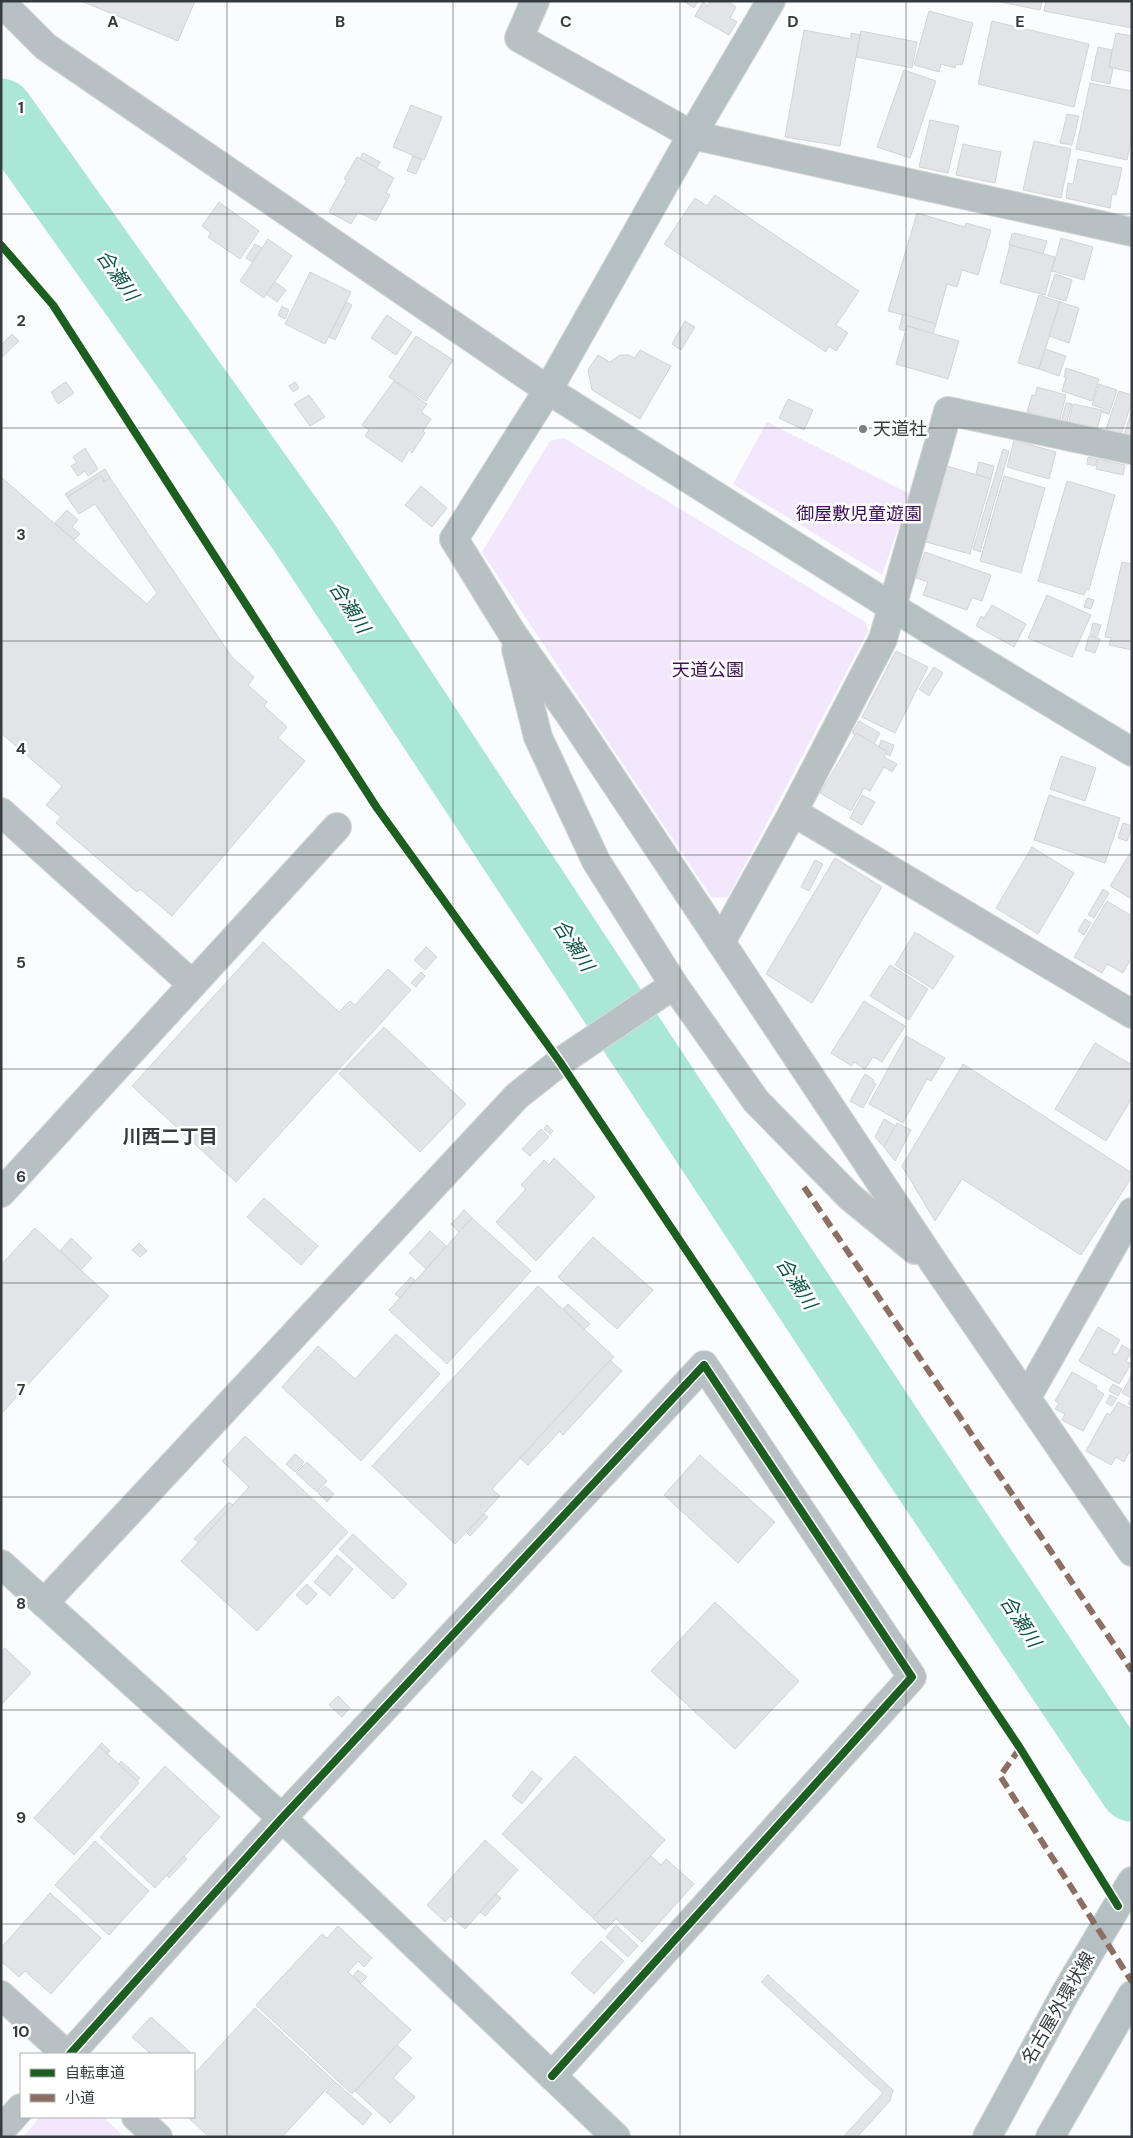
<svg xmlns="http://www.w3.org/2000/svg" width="1133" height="2138" font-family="'DM Sans','Noto Sans JP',sans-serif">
  <rect width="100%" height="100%" fill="#fafcfd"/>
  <!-- green -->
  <g fill="#f2e7fd">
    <polygon points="767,422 910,494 882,575 733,484"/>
    <polygon points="564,438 865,622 868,631 728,897 712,898 482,552 550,441"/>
    <polygon points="40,2117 103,2117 124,2137 23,2137"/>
  </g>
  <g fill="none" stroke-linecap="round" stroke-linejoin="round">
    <!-- river -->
    <polyline stroke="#aae7d4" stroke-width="65" points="1,111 302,534 904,1448 1132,1789"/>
  </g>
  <!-- building -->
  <g fill="#e2e4e7" stroke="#d3d4d8">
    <polygon points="81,1 195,1 178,41"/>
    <polygon points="683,1 698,1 694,8"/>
    <polygon points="710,1 727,1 736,7 730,18 737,22 729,35 695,16 703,2 708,6"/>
    <polygon points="995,1 1042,1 1040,10"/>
    <polygon points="1046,1 1132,1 1132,28 1044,11"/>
    <polygon points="929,11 973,23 962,65 956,64 955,68 941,64 939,72 914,65"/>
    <polygon points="992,21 1089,44 1074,107 978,84"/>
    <polygon points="804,30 851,39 851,33 860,35 840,146 785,137"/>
    <polygon points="861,31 917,42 912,68 856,57"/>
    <polygon points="1116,33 1132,36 1132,72 1109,67"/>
    <polygon points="1098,47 1112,50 1109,67 1113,68 1110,84 1091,80"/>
    <polygon points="904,70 936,81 910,158 877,147"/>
    <polygon points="1090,83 1132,91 1132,136 1127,160 1076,149"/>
    <polygon points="411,105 442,117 424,160 393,147"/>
    <polygon points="1067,114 1079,116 1072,145 1060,143"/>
    <polygon points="930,120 959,126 948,173 919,167"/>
    <polygon points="1034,141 1071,149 1061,198 1023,190"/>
    <polygon points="963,144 1001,152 995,183 956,175"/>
    <polygon points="363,153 380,162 377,168 360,159"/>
    <polygon points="413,156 422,160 416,174 407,171"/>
    <polygon points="357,157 394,178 386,193 390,195 376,221 358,212 351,224 329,212 347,180 344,179"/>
    <polygon points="1078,159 1122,168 1116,195 1112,194 1110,208 1066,198 1068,183 1073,184"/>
    <polygon points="715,195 859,291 836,325 848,333 836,351 829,346 826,352 664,244 695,198 707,206"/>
    <polygon points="219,202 259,231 240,259 208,237 211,233 202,226"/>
    <polygon points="917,213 965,227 966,223 991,230 978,275 962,270 957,287 947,284 936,324 888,311"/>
    <polygon points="1014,233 1047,241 1043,254 1009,245 1012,234"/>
    <polygon points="1061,238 1093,247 1084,280 1052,271"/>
    <polygon points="268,239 292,256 264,298 240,281"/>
    <polygon points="255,244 262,248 252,262 246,258"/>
    <polygon points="1010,245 1055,257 1045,295 1000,283"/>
    <polygon points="310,272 351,292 325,344 285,324"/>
    <polygon points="1055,274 1072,280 1066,301 1048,296"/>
    <polygon points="275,282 286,290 277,302 266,294"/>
    <polygon points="1039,295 1060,302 1039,369 1018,363"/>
    <polygon points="346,302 352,305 335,340 329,337"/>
    <polygon points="1060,302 1079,308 1069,343 1049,336"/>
    <polygon points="282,306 289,310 285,319 278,315"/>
    <polygon points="903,314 936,324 933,334 907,326 905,331 899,329"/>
    <polygon points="387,315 412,332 396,355 371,338"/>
    <polygon points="685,321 695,327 681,350 672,344"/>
    <polygon points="907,326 959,341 948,379 896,364"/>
    <polygon points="12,334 19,341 1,358 1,345"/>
    <polygon points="416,336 453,360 426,401 389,377"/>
    <polygon points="1045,349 1066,356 1059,376 1039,369"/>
    <polygon points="640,350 671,366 640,419 592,390 588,370 598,355 610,362 620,355 628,355 635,358"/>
    <polygon points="1066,368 1099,379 1092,401 1062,391 1066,378 1064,377"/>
    <polygon points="394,381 427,404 421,412 431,419 423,431 425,433 412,453 409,450 402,462 365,436 369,430 362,425"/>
    <polygon points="66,382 74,393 58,404 51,392"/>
    <polygon points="295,382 299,388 293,392 289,386"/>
    <polygon points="1099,384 1117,390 1109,414 1102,412 1104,409 1092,405"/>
    <polygon points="1037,387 1066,395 1059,423 1031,417 1032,413 1027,412 1032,395 1035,396"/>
    <polygon points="1119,391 1132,395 1132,402 1121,434 1106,429"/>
    <polygon points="309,395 325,417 310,426 294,404"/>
    <polygon points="788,399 813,410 804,430 779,418"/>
    <polygon points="1066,403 1072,404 1066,424 1061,423"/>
    <polygon points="1073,404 1102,410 1096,432 1068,425"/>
    <polygon points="1132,409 1132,438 1124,436"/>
    <polygon points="1014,440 1056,452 1049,479 1007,467"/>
    <polygon points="85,448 98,469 88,476 85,471 78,476 71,466 77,463 73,457"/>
    <polygon points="1003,449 1009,451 980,552 973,549"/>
    <polygon points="1088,457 1097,459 1095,466 1087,464"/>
    <polygon points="1098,459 1125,465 1123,475 1096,469"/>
    <polygon points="979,462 994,466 991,479 976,474"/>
    <polygon points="947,466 991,479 970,554 926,542 931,522 928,521 934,501 937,502"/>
    <polygon points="105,469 110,478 104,482 101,476 67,497 65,494"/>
    <polygon points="101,476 104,482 110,478 232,657 254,677 248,685 267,702 264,706 287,727 278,738 305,761 172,916 140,889 137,892 56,823 61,817 46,805 62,786 1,733 1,477 147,604 157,593 95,504 79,514 67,497"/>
    <polygon points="1004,476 1045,488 1021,573 980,561"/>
    <polygon points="1067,481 1115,495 1089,590 1086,589 1084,595 1038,581"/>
    <polygon points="421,486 447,508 432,527 405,505"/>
    <polygon points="67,510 78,520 72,527 80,534 74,540 55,523"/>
    <polygon points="925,552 991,575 982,601 972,598 967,610 923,595 928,582 916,578"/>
    <polygon points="1122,562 1132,564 1132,650 1109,645 1111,638 1105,637"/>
    <polygon points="1047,595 1091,615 1072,657 1028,638"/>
    <polygon points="1087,598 1094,600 1091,609 1084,607"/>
    <polygon points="992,605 1026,624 1014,647 976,626 981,616 984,618"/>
    <polygon points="1093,623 1101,625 1097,637 1090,635"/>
    <polygon points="1089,636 1100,639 1095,653 1085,650"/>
    <polygon points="896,651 928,667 895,733 862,717"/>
    <polygon points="934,667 943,673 929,696 919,689"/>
    <polygon points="859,721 880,733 874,744 856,733 855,735 852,733"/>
    <polygon points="856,733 887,751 884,757 897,764 892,772 884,767 870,791 864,788 851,811 820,793"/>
    <polygon points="881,740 894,745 890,756 886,754 887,751 879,747"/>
    <polygon points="1061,756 1096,768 1085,801 1050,789"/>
    <polygon points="862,795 875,802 862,825 850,818"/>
    <polygon points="1049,795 1120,818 1105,863 1034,840"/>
    <polygon points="1123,823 1132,826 1127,841 1118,838"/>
    <polygon points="1032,847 1074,873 1038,934 996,908"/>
    <polygon points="1132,850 1132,899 1110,886"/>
    <polygon points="835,858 882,887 812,1003 766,974"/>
    <polygon points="815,860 823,864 809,891 801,887"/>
    <polygon points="1103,889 1109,893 1094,918 1088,915"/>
    <polygon points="1107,901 1132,916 1132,957 1123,973 1107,964 1102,973 1074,957"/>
    <polygon points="1085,919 1091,923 1084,935 1078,931"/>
    <polygon points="915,932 954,956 933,989 895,965"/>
    <polygon points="263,942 339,1012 350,1001 355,1005 388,969 411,990 236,1182 132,1086"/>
    <polygon points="426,947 437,957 425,970 414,960"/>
    <polygon points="890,965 928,989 909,1020 870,996"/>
    <polygon points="421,972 425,976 416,987 411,983"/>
    <polygon points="864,1001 905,1026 882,1062 873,1057 865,1069 854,1062 852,1066 831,1053"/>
    <polygon points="384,1027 466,1104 420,1152 339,1074"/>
    <polygon points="906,1036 945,1058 931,1081 927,1079 903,1123 869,1104"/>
    <polygon points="1095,1043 1132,1065 1132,1098 1106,1141 1055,1109"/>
    <polygon points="963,1064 1132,1173 1132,1177 1081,1255 962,1179 935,1221 902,1166"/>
    <polygon points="865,1074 874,1080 873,1083 876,1084 863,1108 850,1101"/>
    <polygon points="884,1119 896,1126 884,1147 875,1137"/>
    <polygon points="897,1123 911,1130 895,1161 884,1147"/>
    <polygon points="547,1125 553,1131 550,1134 544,1129"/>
    <polygon points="541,1129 549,1137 530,1156 522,1149"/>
    <polygon points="554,1158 595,1197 536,1261 496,1222 526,1189 521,1185 544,1160 549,1165"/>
    <polygon points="264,1198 318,1246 301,1265 247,1217"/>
    <polygon points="464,1210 472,1218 459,1232 451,1224"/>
    <polygon points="472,1218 531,1271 447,1364 389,1310"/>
    <polygon points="35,1228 109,1296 1,1414 1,1265"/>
    <polygon points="430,1231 446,1246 426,1269 409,1253"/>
    <polygon points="593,1237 653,1290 617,1329 558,1277"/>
    <polygon points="71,1238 92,1258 81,1270 60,1251"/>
    <polygon points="139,1243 147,1251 140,1257 132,1250"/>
    <polygon points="411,1277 415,1280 400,1298 395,1294"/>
    <polygon points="538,1286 614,1357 492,1489 500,1496 455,1544 372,1466"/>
    <polygon points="568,1304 590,1324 584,1329 563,1309"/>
    <polygon points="1098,1327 1120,1340 1112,1353 1117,1355 1122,1345 1132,1351 1126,1361 1131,1364 1119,1384 1079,1361"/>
    <polygon points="396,1334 440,1374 361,1461 282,1387 318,1346 355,1379"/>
    <polygon points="610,1360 622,1371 563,1435 560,1431 528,1465 520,1458"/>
    <polygon points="1072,1372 1097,1386 1096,1389 1104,1394 1083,1431 1062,1420 1065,1414 1055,1409 1059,1403 1055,1401"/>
    <polygon points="1132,1374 1132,1406 1128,1404 1131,1398 1122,1393"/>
    <polygon points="1113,1384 1122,1389 1118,1396 1109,1391"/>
    <polygon points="1110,1395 1117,1398 1112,1406 1106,1403"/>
    <polygon points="1118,1402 1132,1409 1132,1447 1124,1462 1116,1457 1111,1465 1086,1451 1107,1413 1110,1415"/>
    <polygon points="245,1436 348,1532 257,1631 181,1561 249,1487 222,1461"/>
    <polygon points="295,1454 304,1462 295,1472 286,1464"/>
    <polygon points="700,1455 775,1522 738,1563 664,1495"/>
    <polygon points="307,1462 327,1481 317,1492 296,1473"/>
    <polygon points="325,1486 334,1494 327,1502 318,1493"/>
    <polygon points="229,1502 233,1505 199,1542 194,1539"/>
    <polygon points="484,1514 488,1517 470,1536 467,1533"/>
    <polygon points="353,1534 407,1584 393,1599 339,1549"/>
    <polygon points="337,1555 353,1569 330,1596 314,1582"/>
    <polygon points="307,1584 317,1594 307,1605 296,1595"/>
    <polygon points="715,1602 799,1681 735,1749 651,1671"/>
    <polygon points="5,1648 31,1673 1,1705 1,1651"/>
    <polygon points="338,1696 350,1708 342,1717 329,1705"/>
    <polygon points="102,1743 110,1751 107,1754 99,1746"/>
    <polygon points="99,1746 139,1783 74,1855 34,1818"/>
    <polygon points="575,1756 665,1840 593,1918 502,1834"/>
    <polygon points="121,1761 140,1778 137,1781 119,1764"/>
    <polygon points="165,1766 220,1817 155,1888 100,1837"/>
    <polygon points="532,1771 542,1779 522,1804 512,1796"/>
    <polygon points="485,1840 518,1870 465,1929 450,1916 445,1922 427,1905"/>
    <polygon points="95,1841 149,1891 109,1935 55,1885"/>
    <polygon points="184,1856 187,1859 169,1878 167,1875"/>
    <polygon points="651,1856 661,1865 666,1859 694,1884 642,1942 616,1919 605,1930 593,1918"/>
    <polygon points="50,1893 101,1938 51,1994 25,1971 19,1977 1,1961 1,1948"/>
    <polygon points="496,1894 501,1898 485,1916 480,1912"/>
    <polygon points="616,1925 638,1946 628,1957 606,1937"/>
    <polygon points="338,1926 372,1958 364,1967 358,1961 348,1972 411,2030 352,2094 256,2005 322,1934 327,1938"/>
    <polygon points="601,1941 624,1961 594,1994 571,1973"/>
    <polygon points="358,1970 367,1977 361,1983 353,1976"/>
    <polygon points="768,1975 893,2090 890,2101 857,2137 843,2137 883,2093 761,1982"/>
    <polygon points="255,2008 334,2081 282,2137 209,2137 188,2117 194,2117 194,2074"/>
    <polygon points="151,2017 192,2054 151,2054 132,2037"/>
    <polygon points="397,2045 412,2058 393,2078 415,2097 390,2123 355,2091"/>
    <polygon points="335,2082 372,2114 363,2125 326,2092"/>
  </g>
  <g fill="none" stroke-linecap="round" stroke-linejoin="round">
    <!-- street casing -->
    <g stroke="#d8d9da" stroke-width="30">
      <g id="street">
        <polyline points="535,1 519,38 692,135 1132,232"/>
        <polyline points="1,2 46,47 548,390"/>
        <polyline points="454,539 512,633 572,718 936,1266 1132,1552"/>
        <polyline points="516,649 538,737 596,861 674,985 756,1101 850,1197 915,1250"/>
        <polyline points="1,812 192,984"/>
        <polyline points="793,812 1132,1014"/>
        <polyline points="721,942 793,812 883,639 948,411 1132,450"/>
        <polyline points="1,1193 337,827"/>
        <polyline points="1027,1397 1132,1212"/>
        <polyline points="44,1603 517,1096 560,1062 674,985"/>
        <polyline points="1,1995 66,2054"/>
        <polyline points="70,2054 282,1818 704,1365 912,1677 552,2076"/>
        <polyline points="136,2117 158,2137"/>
        <polyline points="1,2130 21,2108"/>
      </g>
    </g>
    <!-- secondary casing -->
    <g stroke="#d8d9da" stroke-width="30">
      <g id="secondary">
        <polyline points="548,390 892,607 1132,752"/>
        <polyline points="454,539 548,390 692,135 771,1"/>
        <polyline points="1,1564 282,1818 616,2137"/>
        <polyline points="987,2137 1066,1992 1132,1881"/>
        <polyline points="1050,2137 1132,1995"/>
      </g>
    </g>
    <!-- street -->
    <use href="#street" stroke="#b7c0c2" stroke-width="28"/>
    <!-- secondary -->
    <use href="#secondary" stroke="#b4c0c2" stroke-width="28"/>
    <!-- quiet -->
    <g stroke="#8d6e63" stroke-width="6" stroke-dasharray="12 6" stroke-linecap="butt">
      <polyline points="804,1187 1132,1671"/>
      <polyline points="1020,1748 1000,1776 1132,1982"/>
    </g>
    <!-- cycleway casing -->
    <g stroke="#fff" stroke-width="11">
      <g id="cycleway">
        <polyline points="1,245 53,305 377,808 560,1062 1020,1748 1118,1906"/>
        <polyline points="70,2054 282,1818 704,1365 912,1677 552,2076"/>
      </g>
    </g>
    <!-- cycleway -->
    <use href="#cycleway" stroke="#1b5e20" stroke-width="8"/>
  </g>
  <!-- grid -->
  <path fill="none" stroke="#363b3f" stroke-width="1" stroke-opacity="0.55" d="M227,1V2137M453,1V2137M680,1V2137M906,1V2137M1,214H1132M1,428H1132M1,641H1132M1,855H1132M1,1069H1132M1,1283H1132M1,1497H1132M1,1710H1132M1,1924H1132"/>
  <!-- markers -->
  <circle fill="#7b7f82" stroke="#fff" stroke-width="2" cx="863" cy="429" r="5"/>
  <g text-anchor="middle" stroke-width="5" stroke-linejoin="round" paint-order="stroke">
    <!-- poi labels -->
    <g font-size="18" fill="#363b3f" stroke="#fff" text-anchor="start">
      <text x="873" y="435">天道社</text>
    </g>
    <!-- park labels -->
    <g font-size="18" fill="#3c0e55" stroke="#fff">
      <text x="859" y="520">御屋敷児童遊園</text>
      <text x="708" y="676">天道公園</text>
    </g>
    <!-- street labels -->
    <g font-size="18" fill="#363b3f" stroke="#fff">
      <text transform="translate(1058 2008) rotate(-60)" y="6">名古屋外環状線</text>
    </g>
    <!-- water labels -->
    <g font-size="19" font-style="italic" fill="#0d5543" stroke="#fff">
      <text transform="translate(118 275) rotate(55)" y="7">合瀬川</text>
      <text transform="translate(350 607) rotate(57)" y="7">合瀬川</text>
      <text transform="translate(574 945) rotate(57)" y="7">合瀬川</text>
      <text transform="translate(797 1283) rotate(57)" y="7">合瀬川</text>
      <text transform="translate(1021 1621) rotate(57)" y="7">合瀬川</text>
    </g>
    <!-- neighbourhood labels -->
    <g font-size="19" font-weight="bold" fill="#363b3f" stroke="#fff">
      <text x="170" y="1143">川西二丁目</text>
    </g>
  </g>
  <g font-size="16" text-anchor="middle" font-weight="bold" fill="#363b3f" stroke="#fff" stroke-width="5" stroke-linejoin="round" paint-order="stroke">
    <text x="113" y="27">A</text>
    <text x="340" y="27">B</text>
    <text x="566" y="27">C</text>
    <text x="793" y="27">D</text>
    <text x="1020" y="27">E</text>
    <text x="21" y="113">1</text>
    <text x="21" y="326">2</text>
    <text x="21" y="540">3</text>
    <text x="21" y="754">4</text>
    <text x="21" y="968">5</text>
    <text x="21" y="1182">6</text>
    <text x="21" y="1395">7</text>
    <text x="21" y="1609">8</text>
    <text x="21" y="1823">9</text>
    <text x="21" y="2037">10</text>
  </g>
  <!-- border -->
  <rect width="1133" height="2138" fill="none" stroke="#363b3f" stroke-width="5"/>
  <!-- legend -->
  <rect x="20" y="2053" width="175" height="65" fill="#ffffff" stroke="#afb1b2"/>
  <rect x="30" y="2069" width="25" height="8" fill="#1b5e20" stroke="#afb1b2"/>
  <text x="65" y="2078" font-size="15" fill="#363b3f">自転車道</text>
  <rect x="30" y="2094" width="25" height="8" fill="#8d6e63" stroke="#afb1b2"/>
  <text x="65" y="2103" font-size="15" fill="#363b3f">小道</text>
</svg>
